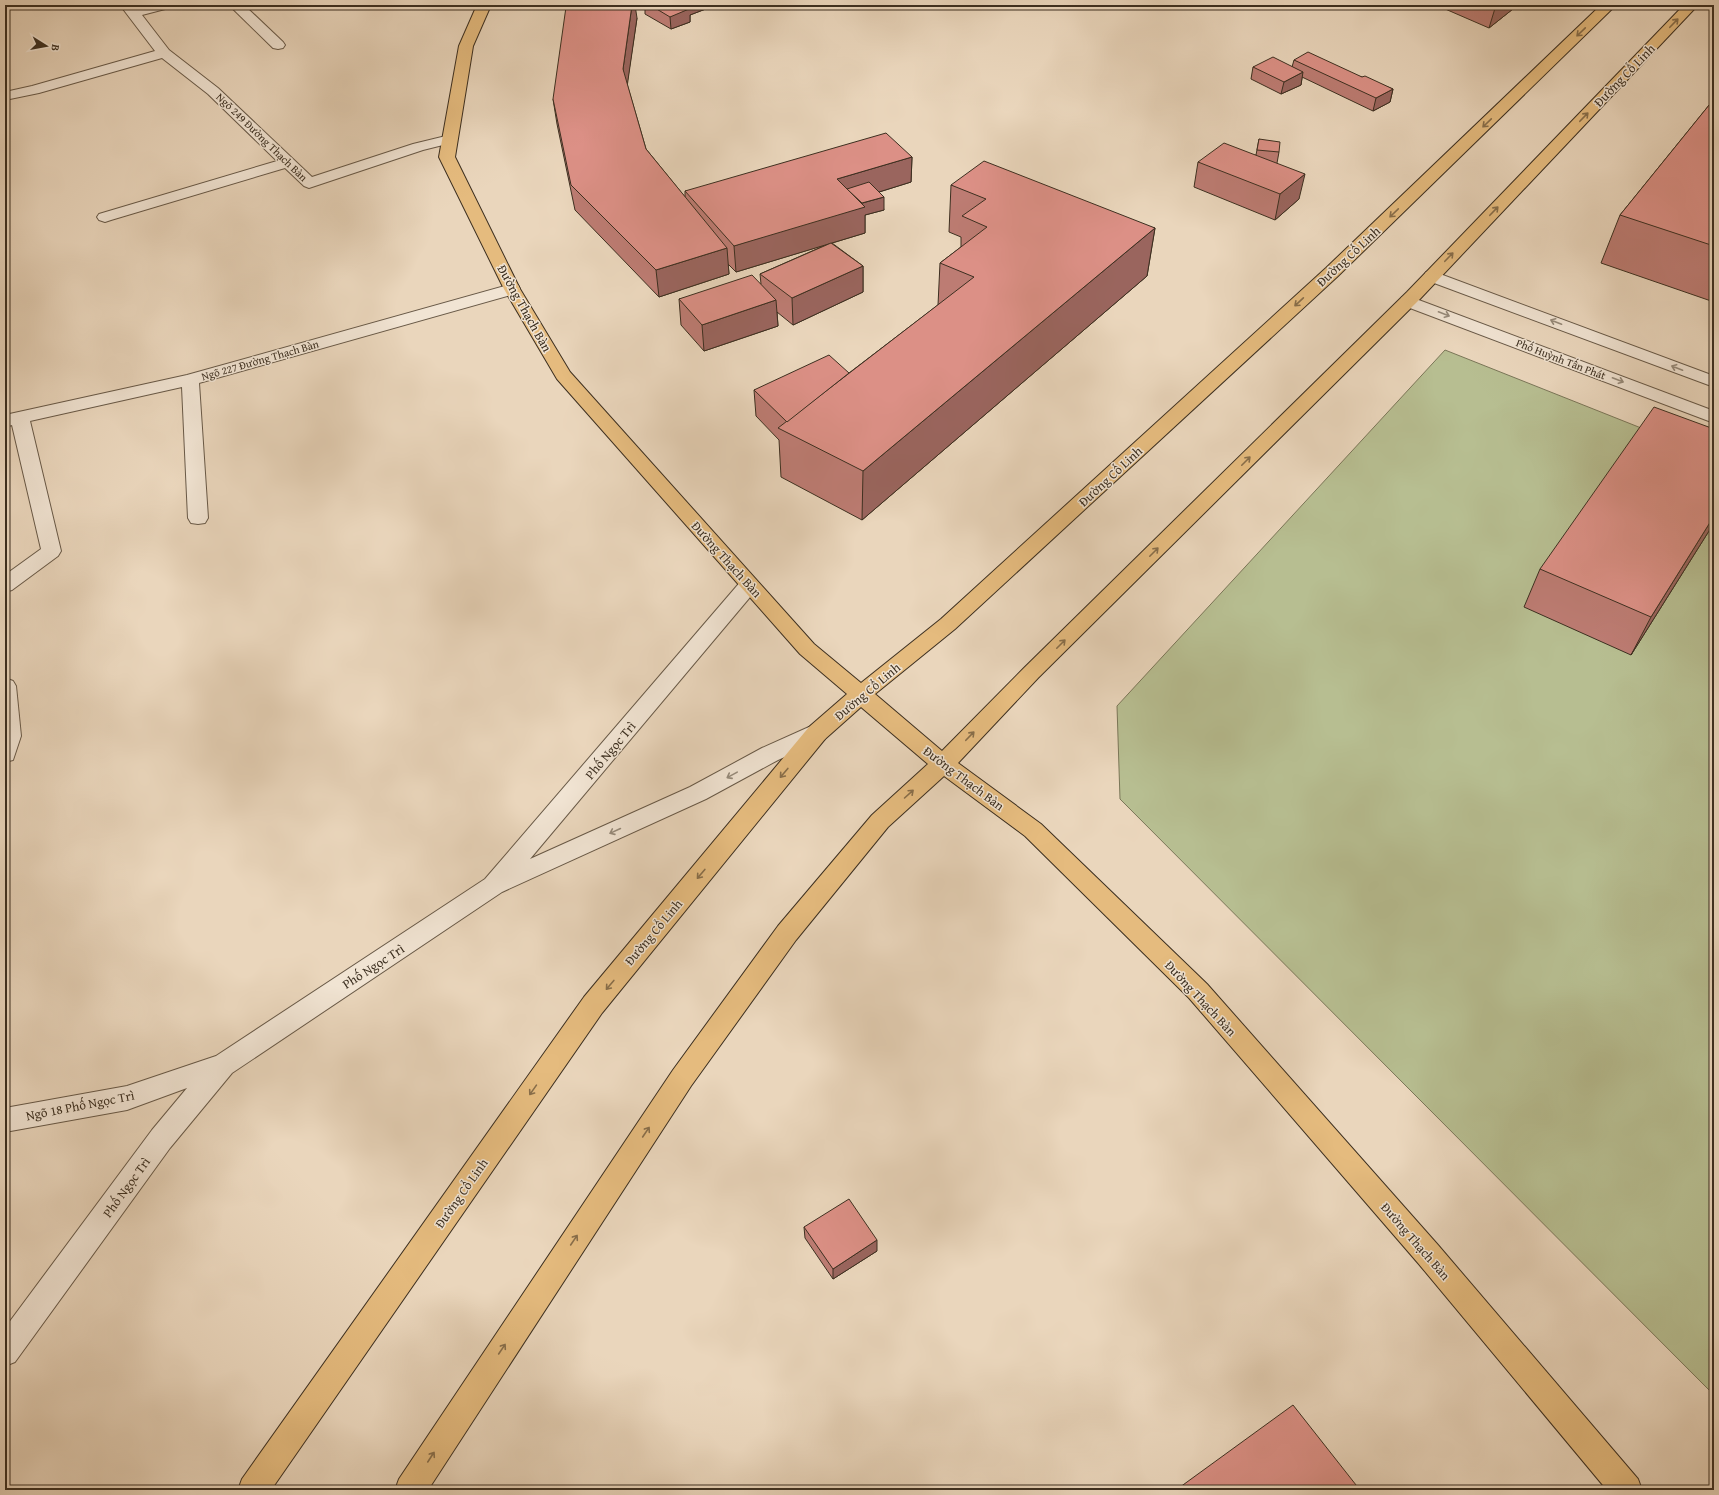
<svg xmlns="http://www.w3.org/2000/svg" width="1719" height="1495" font-family="'Gentium Book Plus',serif">
  <rect width="100%" height="100%" fill="#ead6bc"/>
  <filter id="stains"><feTurbulence type="fractalNoise" baseFrequency=".005" numOctaves="4"/><feColorMatrix values="0 0 0 0 .2 0 0 0 0 .09 0 0 0 0 .02 0 0 0 .5 -.17"/></filter>
  <radialGradient id="worn" r=".72"><stop offset=".6" stop-color="#630" stop-opacity="0"/><stop offset="1" stop-color="#630" stop-opacity=".3"/></radialGradient>
  <!-- green -->
  <polygon fill="#b7be91" stroke="#7a7658" points="1445,350 1714,457 1714,1395 1120,799 1117,706"/>
  <g fill="none" stroke-linecap="round" stroke-linejoin="round">
    <!-- minor casing -->
    <g stroke="#685947" stroke-width="2">
      <g id="minor">
        <polygon points="120,5 134,5 136,8 148,5 171,5 169,8 142,15 169,50 218,88 312,177 413,144 450,135 455,136 457,139 455,142 423,150 309,188 304,186 285,168 111,220 105,222 99,220 97,217 99,214 277,161 208,94 162,58 39,93 5,100 5,92 32,86 155,51"/>
        <polygon points="229,5 244,5 283,42 285,45 283,48 278,49 273,48"/>
        <polygon points="1432,271 1714,376 1714,387 1426,280 1424,276 1426,272"/>
        <polygon points="512,284 518,285 520,289 518,293 199,383 208,518 205,523 198,524 191,523 188,518 182,387 30,421 61,551 58,556 12,590 5,592 5,575 41,549 12,425 5,427 5,415 187,375"/>
        <polygon points="1408,296 1714,411 1714,423 1402,305 1400,301 1402,297"/>
        <polygon points="749,578 756,580 759,585 756,590 530,859 690,787 762,748 809,727 817,725 825,727 828,733 825,739 778,760 706,799 502,892 232,1073 170,1148 15,1362 5,1366 5,1328 152,1130 187,1088 127,1110 5,1132 5,1108 127,1086 216,1056 485,879 742,580"/>
        <polygon points="5,678 13,681 16,686 21,736 13,760 5,762"/>
      </g>
    </g>
    <!-- major casing -->
    <g stroke="#3c2f20" stroke-width="2">
      <polygon id="major" points="477,5 491,5 473,46 455,157 520,289 570,372 814,644 861,683 941,619 1326,268 1601,5 1616,5 1338,276 955,629 875,694 942,751 1024,668 1407,292 1684,5 1698,5 1419,300 1038,678 958,763 1041,824 1207,984 1438,1245 1638,1479 1642,1490 1607,1490 1418,1263 1189,998 1025,836 944,776 888,827 796,940 691,1086 428,1490 395,1490 399,1479 673,1070 778,926 872,815 928,764 861,707 825,739 602,1013 271,1490 238,1490 242,1479 584,997 809,727 847,694 800,654 557,379 504,289 439,157 459,46"/>
    </g>
    <!-- minor -->
    <use href="#minor" fill="#f1e4d3" fill-rule="evenodd"/>
    <!-- major -->
    <use href="#major" fill="#e5bb7e" fill-rule="evenodd"/>
  </g>
  <!-- wall -->
  <g fill="#bd7c73" stroke="#3c2f20">
    <polygon points="645,5 716,5 690,15 690,22 671,29 645,14"/>
    <polygon points="1436,5 1518,5 1489,28"/>
    <polygon points="637,18 627,84 646,149 685,197 685,191 912,157 911,182 879,192 884,210 865,215 865,233 832,243 863,266 863,292 793,325 777,312 778,326 704,351 681,325 679,299 761,284 760,274 828,244 736,272 728,264 729,274 659,297 575,210 557,124 553,99"/>
    <polygon points="1294,60 1362,77 1393,89 1390,102 1373,111 1302,77 1301,85 1281,94 1251,79 1253,67 1292,67"/>
    <polygon points="1714,99 1714,302 1601,263 1620,215"/>
    <polygon points="1259,139 1279,152 1277,163 1299,199 1275,220 1194,187 1198,162 1256,155"/>
    <polygon points="951,185 1155,228 1147,276 862,520 781,477 779,440 756,416 754,390 849,373 938,305 940,263 961,247 961,237 949,232"/>
    <polygon points="1714,523 1631,655 1524,607 1540,569"/>
    <polygon points="804,1227 877,1251 833,1279 805,1238"/>
  </g>
  <!-- shaded-wall -->
  <g fill="#9a655e" stroke="#3c2f20">
    <polygon points="632,5 635,5 637,18 626,94 623,69"/>
    <polygon points="683,5 716,5 690,15 690,22 671,29 670,17"/>
    <polygon points="1496,5 1518,5 1489,28"/>
    <polygon points="1303,72 1301,85 1281,94 1284,82"/>
    <polygon points="1393,89 1390,102 1373,111 1376,98"/>
    <polygon points="912,157 911,182 847,202 837,179"/>
    <polygon points="1305,174 1299,199 1275,220 1280,194"/>
    <polygon points="884,197 884,210 865,215 865,233 736,272 734,246 852,206"/>
    <polygon points="1155,228 1147,276 862,520 863,471"/>
    <polygon points="727,248 729,274 659,297 656,270"/>
    <polygon points="863,266 863,292 793,325 792,298"/>
    <polygon points="776,300 778,326 704,351 702,325"/>
    <polygon points="1714,516 1714,523 1631,655 1651,617"/>
    <polygon points="877,1240 877,1251 833,1279 833,1269"/>
  </g>
  <!-- building -->
  <g fill="#dc9086" stroke="#3c2f20">
    <polygon points="575,5 632,5 623,69 646,149 727,248 656,270 571,185 553,99 566,7"/>
    <polygon points="650,5 683,5 682,5 689,9 670,17"/>
    <polygon points="1308,52 1362,77 1365,76 1393,89 1376,98 1294,60"/>
    <polygon points="1273,57 1303,72 1284,82 1253,67"/>
    <polygon points="1714,99 1714,246 1620,215"/>
    <polygon points="886,133 912,157 837,179 865,207 734,246 685,191"/>
    <polygon points="1259,139 1280,142 1279,152 1257,150"/>
    <polygon points="1224,143 1305,174 1280,194 1198,162"/>
    <polygon points="984,161 1155,228 863,471 778,428 974,277 940,263 987,227 962,216 986,199 951,185"/>
    <polygon points="869,182 884,197 862,203 847,189"/>
    <polygon points="831,243 863,266 792,298 760,274"/>
    <polygon points="752,275 776,300 702,325 679,299"/>
    <polygon points="829,355 849,373 787,422 754,390"/>
    <polygon points="1654,407 1714,429 1714,516 1651,617 1540,569"/>
    <polygon points="849,1199 877,1240 833,1269 804,1227"/>
    <polygon points="1293,1405 1360,1490 1176,1490"/>
  </g>
  <!-- one-way arrows -->
  <defs><path id="oneway-shaft" d="M-6 0H5M1.5-3L5.5 0L1.5 3" fill="none" stroke-width="1.6" stroke-linecap="round" stroke-linejoin="round"/></defs>
  <g stroke="#886e4a">
    <use href="#oneway-shaft" transform="translate(1674 23) rotate(-46)"/>
    <use href="#oneway-shaft" transform="translate(1581 32) rotate(136)"/>
    <use href="#oneway-shaft" transform="translate(1584 117) rotate(-46)"/>
    <use href="#oneway-shaft" transform="translate(1487 123) rotate(136)"/>
    <use href="#oneway-shaft" transform="translate(1494 211) rotate(-46)"/>
    <use href="#oneway-shaft" transform="translate(1394 213) rotate(136)"/>
    <use href="#oneway-shaft" transform="translate(1449 257) rotate(-46)"/>
    <use href="#oneway-shaft" transform="translate(1299 302) rotate(137)"/>
    <use href="#oneway-shaft" transform="translate(1246 461) rotate(-45)"/>
    <use href="#oneway-shaft" transform="translate(1154 552) rotate(-45)"/>
    <use href="#oneway-shaft" transform="translate(1061 644) rotate(-45)"/>
    <use href="#oneway-shaft" transform="translate(970 736) rotate(-46)"/>
    <use href="#oneway-shaft" transform="translate(784 773) rotate(130)"/>
    <use href="#oneway-shaft" transform="translate(909 794) rotate(-42)"/>
    <use href="#oneway-shaft" transform="translate(701 874) rotate(130)"/>
    <use href="#oneway-shaft" transform="translate(610 985) rotate(130)"/>
    <use href="#oneway-shaft" transform="translate(533 1090) rotate(125)"/>
    <use href="#oneway-shaft" transform="translate(646 1132) rotate(-56)"/>
    <use href="#oneway-shaft" transform="translate(574 1240) rotate(-56)"/>
    <use href="#oneway-shaft" transform="translate(502 1349) rotate(-56)"/>
    <use href="#oneway-shaft" transform="translate(431 1457) rotate(-57)"/>
  </g>
  <g stroke="#968a7a">
    <use href="#oneway-shaft" transform="translate(1444 314) rotate(21)"/>
    <use href="#oneway-shaft" transform="translate(1556 322) rotate(-159)"/>
    <use href="#oneway-shaft" transform="translate(1677 368) rotate(-159)"/>
    <use href="#oneway-shaft" transform="translate(1618 380) rotate(21)"/>
    <use href="#oneway-shaft" transform="translate(732 775) rotate(151)"/>
    <use href="#oneway-shaft" transform="translate(615 831) rotate(155)"/>
  </g>
  <g text-anchor="middle" stroke-width="3" stroke-linejoin="round" paint-order="stroke">
    <!-- far-street labels -->
    <g font-size="11" fill="#3c2f20" stroke="#f1e4d3">
      <text transform="translate(262 137) rotate(44)" y="4">Ngõ 249 Đường Thạch Bàn</text>
      <text transform="translate(1561 359) rotate(21)" y="4">Phố Huỳnh Tấn Phát</text>
      <text transform="translate(260 360) rotate(-16)" y="4">Ngõ 227 Đường Thạch Bàn</text>
    </g>
    <!-- street labels -->
    <g font-size="13" fill="#3c2f20" stroke="#f1e4d3">
      <text transform="translate(1624 75) rotate(-46)" y="5">Đường Cổ Linh</text>
      <text transform="translate(1348 256) rotate(-43)" y="5">Đường Cổ Linh</text>
      <text transform="translate(525 308) rotate(61)" y="5">Đường Thạch Bàn</text>
      <text transform="translate(1110 476) rotate(-43)" y="5">Đường Cổ Linh</text>
      <text transform="translate(727 559) rotate(48)" y="5">Đường Thạch Bàn</text>
      <text transform="translate(867 691) rotate(-40)" y="5">Đường Cổ Linh</text>
      <text transform="translate(610 750) rotate(-50)" y="5">Phố Ngọc Trì</text>
      <text transform="translate(964 778) rotate(37)" y="5">Đường Thạch Bàn</text>
      <text transform="translate(653 932) rotate(-50)" y="5">Đường Cổ Linh</text>
      <text transform="translate(373 966) rotate(-33)" y="5">Phố Ngọc Trì</text>
      <text transform="translate(1201 998) rotate(47)" y="5">Đường Thạch Bàn</text>
      <text transform="translate(80 1105) rotate(-11)" y="5">Ngõ 18 Phố Ngọc Trì</text>
      <text transform="translate(126 1187) rotate(-54)" y="5">Phố Ngọc Trì</text>
      <text transform="translate(461 1193) rotate(-55)" y="5">Đường Cổ Linh</text>
      <text transform="translate(1416 1241) rotate(49)" y="5">Đường Thạch Bàn</text>
    </g>
  </g>
  <!-- margin -->
  <rect width="1719" height="1495" fill="none" stroke="#ead6bc" stroke-width="20"/>
  <rect x="6" y="6" width="1707" height="1483" fill="none" stroke="#3c2f20" stroke-width="2"/>
  <rect x="10" y="10" width="1699" height="1475" fill="none" stroke="#3c2f20"/>
  <!-- north arrow -->
  <g transform="translate(46 46) rotate(101)" stroke="#f1e4d3" stroke-width="3" paint-order="stroke">
  <path d="M0-3L7 15L0 10L-7 15Z" fill="#3c2f20"/>
  <text y="-6" font-size="11" font-weight="bold" text-anchor="middle" fill="#3c2f20">B</text>
  </g>
  <rect width="100%" height="100%" filter="url(#stains)"/>
  <rect width="100%" height="100%" fill="url(#worn)"/>
</svg>
